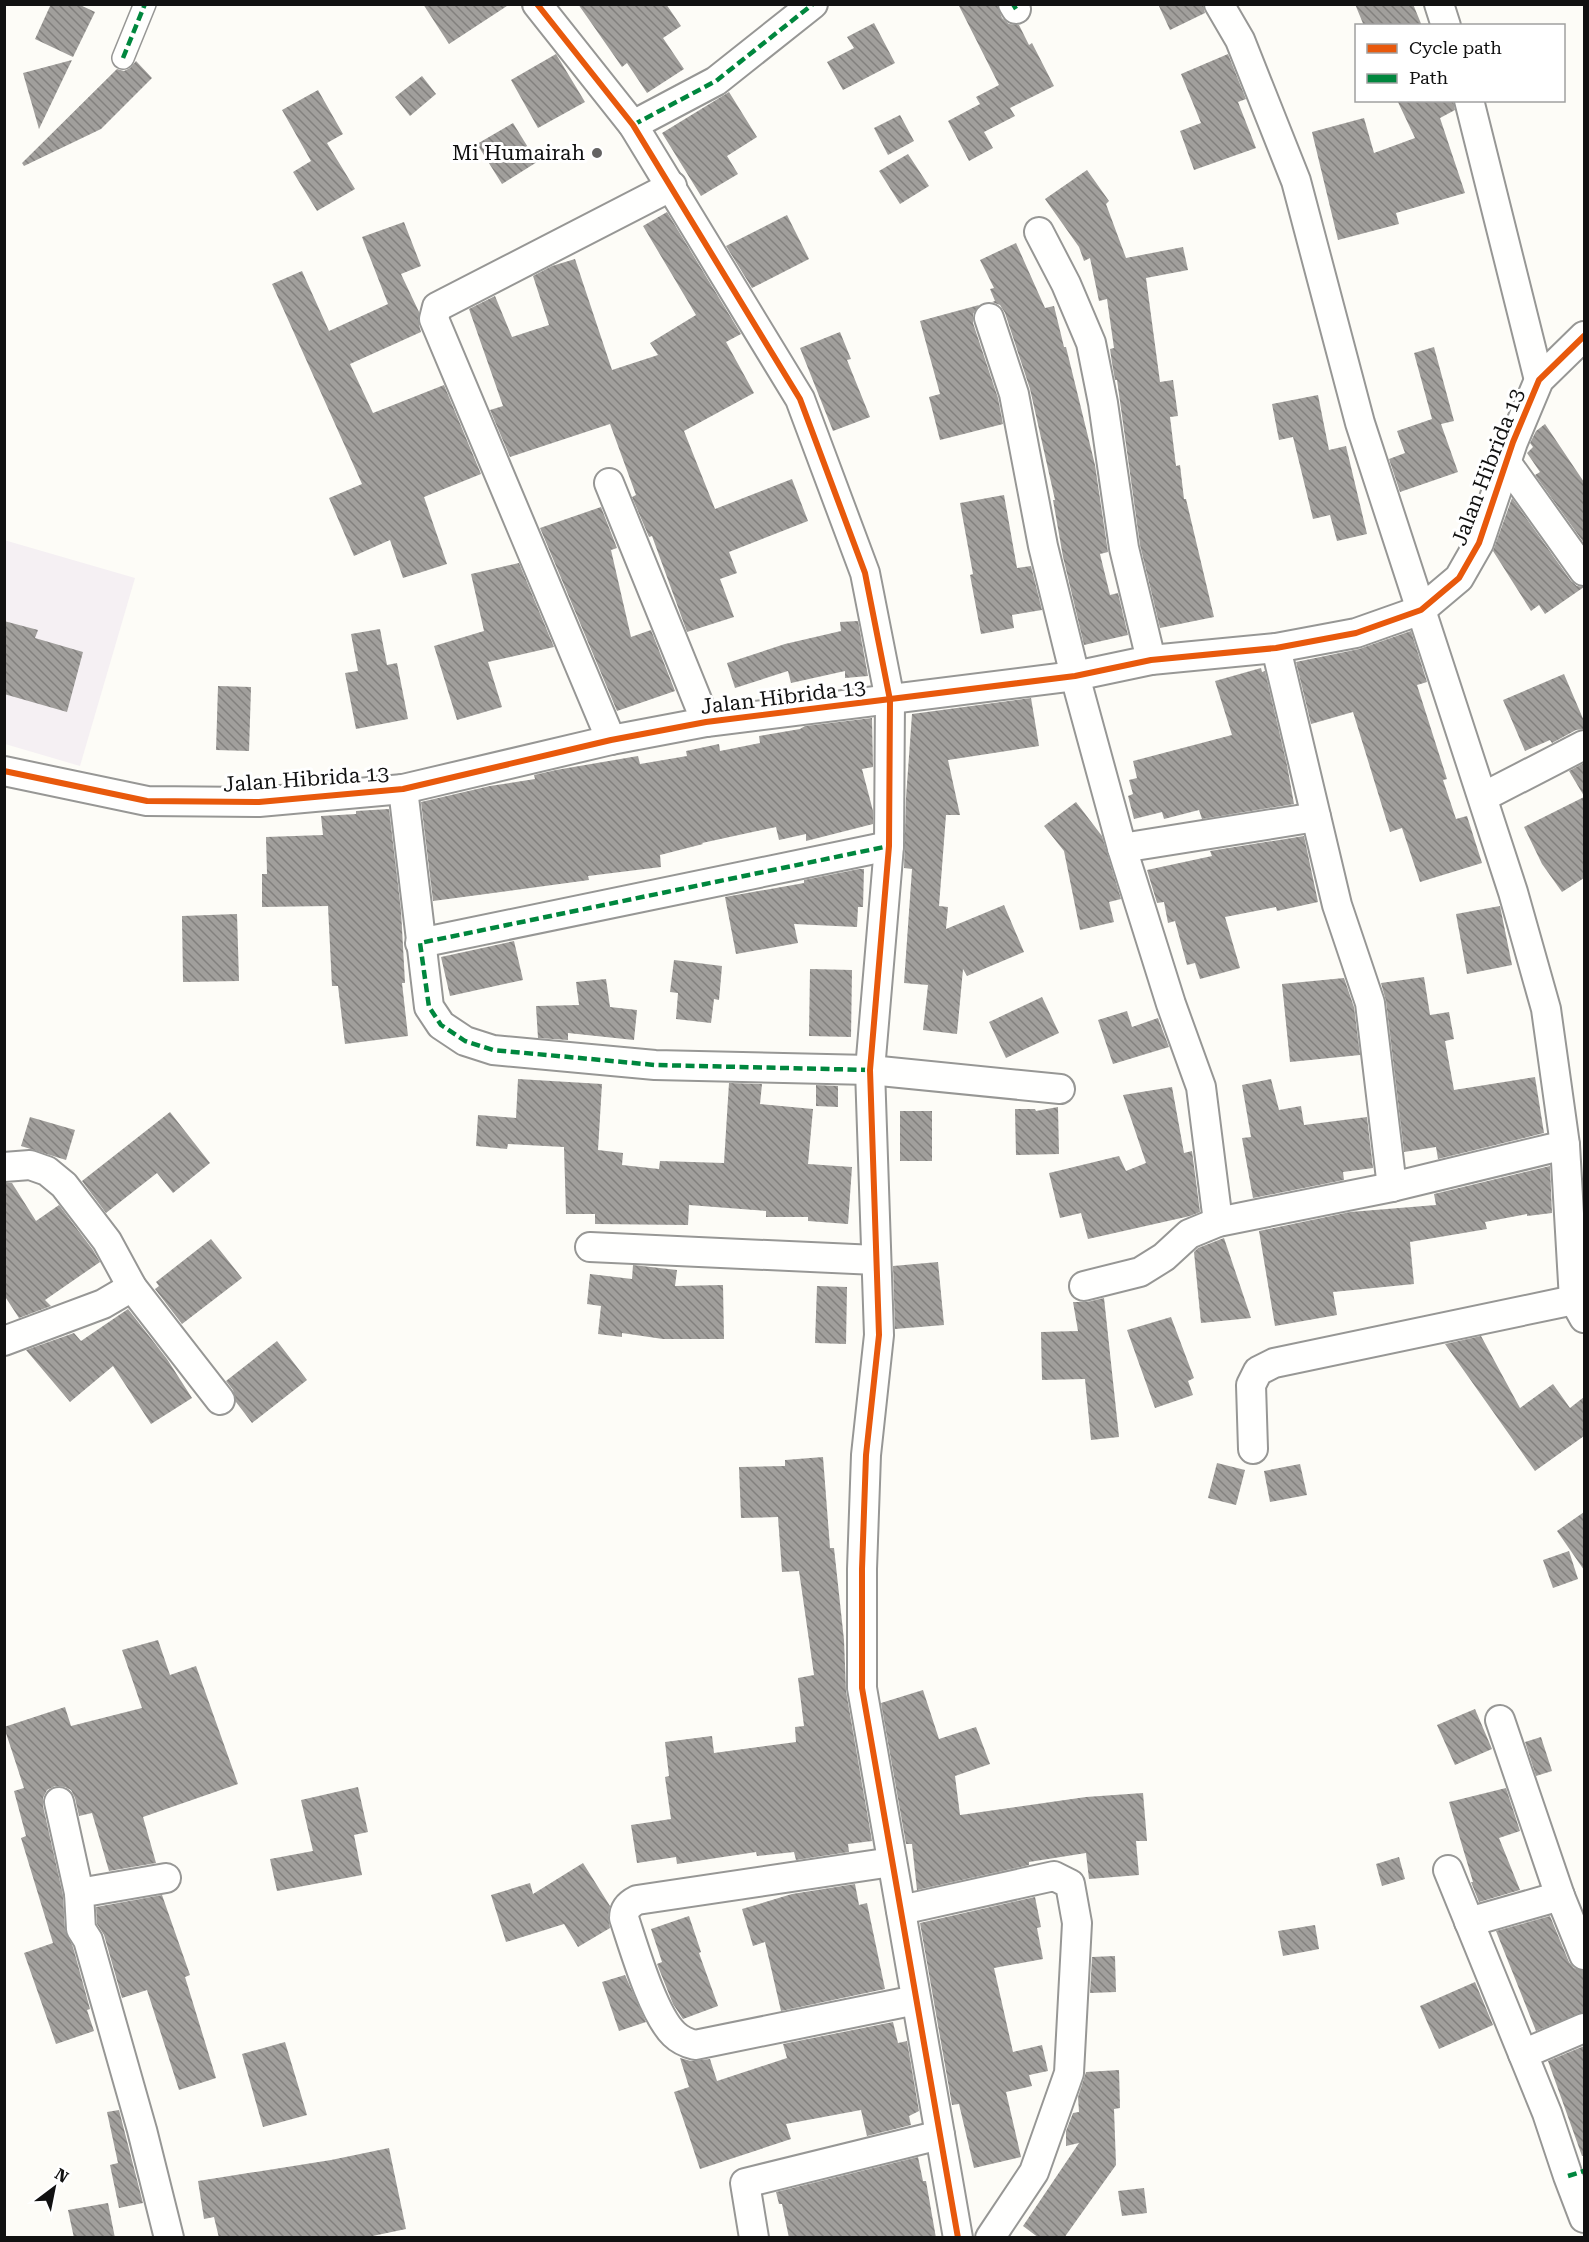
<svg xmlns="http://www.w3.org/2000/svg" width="1589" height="2242" font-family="'Roboto Serif',serif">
  <defs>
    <pattern id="building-back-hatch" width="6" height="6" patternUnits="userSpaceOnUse" patternTransform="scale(1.5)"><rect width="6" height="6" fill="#a19f9c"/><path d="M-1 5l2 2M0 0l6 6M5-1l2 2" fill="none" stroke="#82807e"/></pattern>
  </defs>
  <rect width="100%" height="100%" fill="#fdfcf7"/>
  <!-- industrial -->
  <polygon fill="#f5f0f3" points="4,540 135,578 80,766 5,744"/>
  <!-- building -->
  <g fill="url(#building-back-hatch)">
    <polygon points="51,4 78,4 95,12 73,57 35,39"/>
    <polygon points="423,4 510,4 449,44"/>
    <polygon points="578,4 666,4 681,26 663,38 684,69 647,93 627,63 622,67"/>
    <polygon points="958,4 997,4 1002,18 1009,24 1019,25 1029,45 1032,43 1054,86 1010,108 1015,116 984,132 993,148 969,161 948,121 980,104 976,97 999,85"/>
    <polygon points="1158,4 1203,4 1205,13 1170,30"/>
    <polygon points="1355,4 1413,4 1422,26 1364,26"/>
    <polygon points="874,23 895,63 843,90 827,62 854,48 847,37"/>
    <polygon points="556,54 585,102 538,128 511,80"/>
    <polygon points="1228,54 1246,99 1238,102 1256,148 1194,170 1180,131 1201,123 1181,74"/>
    <polygon points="72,60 39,129 23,73"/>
    <polygon points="136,61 152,78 101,129 24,166 22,163 117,69 124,71 130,68"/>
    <polygon points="422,76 436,94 410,116 395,97"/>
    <polygon points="318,90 343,134 327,143 355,189 317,211 293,172 311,161 282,110"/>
    <polygon points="729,92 757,137 727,156 738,174 701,196 662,133"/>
    <polygon points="1397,100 1453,100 1455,110 1440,118 1465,193 1396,213 1399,224 1338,240 1312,132 1364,118 1374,153 1415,138"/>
    <polygon points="900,115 914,141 888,155 874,128"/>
    <polygon points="513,123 537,162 502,184 477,144"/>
    <polygon points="908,154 929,186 900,204 879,171"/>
    <polygon points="1087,170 1109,201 1106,204 1126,258 1183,247 1188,270 1146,278 1160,382 1173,380 1178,416 1170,417 1176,466 1180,465 1184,499 1186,499 1214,617 1160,628 1140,545 1117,380 1115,380 1112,363 1110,349 1114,348 1107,299 1099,301 1090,258 1084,261 1079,247 1045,199"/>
    <polygon points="667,212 741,334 726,342 754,393 684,431 715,509 792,479 808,521 729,552 737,573 720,579 734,617 687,632 652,536 649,537 632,497 636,495 610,424 510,457 490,410 503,406 469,309 495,296 512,337 549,325 533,276 552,266 575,259 612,370 658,355 650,343 696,315 643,226"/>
    <polygon points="787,215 809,259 752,288 726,246"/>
    <polygon points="404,222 421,266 401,274 419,312 419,325 421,332 350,364 373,413 444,385 481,474 424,497 447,564 403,578 390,540 354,556 329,498 362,484 272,284 302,271 329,331 388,304 362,237"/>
    <polygon points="1016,243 1045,308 1054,306 1064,347 1066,347 1095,465 1108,552 1100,554 1110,595 1118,593 1128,635 1084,645 1063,557 1053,500 1055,500 1030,389 1005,313 1000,305 992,302 995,301 990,289 994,288 980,260"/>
    <polygon points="979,305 973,314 973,323 998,398 1003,424 940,440 929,397 940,394 920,321"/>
    <polygon points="840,332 851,359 847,360 870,417 833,431 800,348"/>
    <polygon points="1434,347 1454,421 1441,424 1458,472 1400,492 1389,459 1405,453 1397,431 1432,419 1414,353"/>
    <polygon points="1318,395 1329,450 1346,446 1367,534 1337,541 1330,515 1313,519 1293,437 1279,440 1272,404"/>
    <polygon points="1545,424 1584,482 1584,543 1535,475 1540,472 1527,453 1533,447 1530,443 1536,431"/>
    <polygon points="1004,495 1017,568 1031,566 1042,610 1012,615 1014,628 981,634 970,575 973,574 960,503"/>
    <polygon points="1512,498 1571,581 1577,586 1584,587 1545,614 1539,605 1531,611 1493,551"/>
    <polygon points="601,507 617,548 611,550 631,637 651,630 675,691 617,711 540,528"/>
    <polygon points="519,563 554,647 488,662 502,707 457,720 434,646 484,631 471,574"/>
    <polygon points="4,621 38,630 35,638 83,652 67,712 4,694"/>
    <polygon points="858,621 868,676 845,678 845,671 791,683 788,671 735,688 727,663 785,644 841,631 840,622"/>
    <polygon points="380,629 387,665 397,663 408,719 356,729 345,673 358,671 351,634"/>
    <polygon points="1411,631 1427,682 1417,685 1447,779 1443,780 1456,819 1467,816 1482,863 1420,882 1402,828 1390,832 1353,712 1311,724 1296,662 1359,649"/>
    <polygon points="1261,668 1262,672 1265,671 1287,765 1294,804 1202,819 1199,810 1164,819 1162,812 1134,819 1128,796 1133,794 1129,780 1137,778 1133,761 1232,735 1215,681"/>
    <polygon points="1564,674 1584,721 1584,729 1576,730 1552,743 1550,740 1525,751 1503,700"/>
    <polygon points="218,686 251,687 249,751 216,750"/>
    <polygon points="1031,698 1039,746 948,760 960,815 946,815 939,906 948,907 946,929 1004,905 1024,952 967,976 963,969 957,1034 923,1030 928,985 904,983 912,869 904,868 906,798 912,714"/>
    <polygon points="872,718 873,767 862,769 873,811 873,824 806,841 806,834 779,840 776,827 702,843 703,844 660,855 661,867 588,876 589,880 433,901 421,802 490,786 535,779 534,775 556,770 638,756 640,764 687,756 686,751 719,744 720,751 760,743 759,736 800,729 805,726"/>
    <polygon points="1584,763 1584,796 1569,771"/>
    <polygon points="1584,797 1584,878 1562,892 1542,864 1524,827"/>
    <polygon points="1076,802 1102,836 1121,899 1109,902 1114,922 1080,930 1064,851 1044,826"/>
    <polygon points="389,809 401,910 405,983 402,983 408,1036 345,1044 338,986 332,986 328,906 262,907 262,874 267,874 266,837 323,835 321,816 356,814 356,811"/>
    <polygon points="1304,836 1318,902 1277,911 1276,907 1225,917 1240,968 1200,979 1195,963 1187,965 1175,921 1168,923 1164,902 1157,903 1147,870 1212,856 1210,851"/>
    <polygon points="859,869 864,869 863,907 858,907 857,927 794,924 798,943 736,954 725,897 804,883 804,880"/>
    <polygon points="1500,906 1512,965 1467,974 1456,914"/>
    <polygon points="237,914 239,981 183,982 182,916"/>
    <polygon points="514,941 523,980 450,996 441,957"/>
    <polygon points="674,960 722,966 719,1000 714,999 711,1023 676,1019 678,993 670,992"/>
    <polygon points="810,969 852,970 851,1037 809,1036"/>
    <polygon points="1424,977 1430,1015 1449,1012 1454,1039 1445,1041 1454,1090 1535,1077 1544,1133 1438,1159 1436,1147 1404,1152 1386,1001 1381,983"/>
    <polygon points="1344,978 1354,1007 1360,1055 1290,1062 1282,984"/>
    <polygon points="606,979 610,1007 637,1010 634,1040 568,1033 568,1040 538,1038 536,1006 579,1005 576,982"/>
    <polygon points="1042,997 1059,1033 1006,1058 989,1022"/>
    <polygon points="1127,1011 1132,1027 1158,1018 1169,1047 1113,1064 1098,1020"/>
    <polygon points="518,1079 602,1084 598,1150 623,1153 622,1165 659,1169 660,1161 724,1163 729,1083 762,1084 760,1104 813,1109 808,1164 852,1167 848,1224 808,1221 808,1217 766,1217 766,1211 689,1205 688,1225 595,1224 595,1214 566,1214 564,1147 508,1144 507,1149 476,1146 478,1115 516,1118"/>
    <polygon points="1271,1079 1279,1110 1301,1106 1304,1125 1367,1117 1373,1168 1343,1172 1344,1180 1253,1198 1242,1138 1251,1137 1242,1085"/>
    <polygon points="816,1085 838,1086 838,1107 816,1106"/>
    <polygon points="1172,1087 1184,1153 1192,1151 1200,1212 1190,1216 1088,1239 1081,1213 1060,1218 1049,1173 1119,1156 1126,1171 1146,1163 1123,1095"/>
    <polygon points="1058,1107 1059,1154 1016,1155 1015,1109 1035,1109 1036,1111"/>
    <rect x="900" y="1111" width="32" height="50"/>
    <polygon points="170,1112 210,1163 173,1193 157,1173 106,1213 82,1181"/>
    <polygon points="30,1117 75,1130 66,1160 21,1146"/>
    <polygon points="1550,1166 1552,1213 1527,1216 1527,1214 1485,1222 1487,1229 1410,1242 1414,1284 1333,1292 1337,1315 1275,1326 1259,1231 1350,1212 1436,1205 1434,1194"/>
    <polygon points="4,1183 12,1183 36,1221 59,1205 93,1250 100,1262 45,1300 51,1306 19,1318 4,1295"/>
    <polygon points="1224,1238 1251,1318 1201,1323 1194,1252 1198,1248"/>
    <polygon points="211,1239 242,1278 182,1324 155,1289 159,1286 156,1282"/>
    <polygon points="938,1262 944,1325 895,1329 893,1266"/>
    <polygon points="633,1265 677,1270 675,1286 723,1285 724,1339 663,1339 622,1333 622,1337 598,1334 601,1306 587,1304 590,1274 632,1279"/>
    <polygon points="817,1286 847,1287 846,1344 815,1343"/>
    <polygon points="1104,1298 1119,1437 1091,1440 1085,1379 1042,1380 1041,1332 1078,1331 1073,1302 1087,1302"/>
    <polygon points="128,1309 167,1359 192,1398 151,1424 113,1366 70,1402 26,1350 74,1333 81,1341"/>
    <polygon points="1171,1317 1194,1378 1188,1381 1193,1395 1155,1408 1127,1330"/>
    <polygon points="1481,1336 1520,1408 1553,1384 1570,1408 1584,1397 1584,1436 1535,1471 1445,1344"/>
    <polygon points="277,1341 307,1380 252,1423 236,1402 233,1390 226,1381"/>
    <polygon points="823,1457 830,1548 834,1548 844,1640 846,1691 872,1841 848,1844 849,1852 796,1860 794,1852 757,1856 756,1852 677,1864 676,1857 637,1863 631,1825 671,1819 665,1777 669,1776 665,1742 712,1736 714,1753 796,1742 795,1727 804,1726 798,1678 814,1675 799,1571 782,1572 778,1517 741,1518 739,1467 785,1466 785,1460"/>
    <polygon points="1217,1463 1245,1470 1236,1505 1208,1498"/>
    <polygon points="1300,1464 1307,1495 1270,1502 1264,1471"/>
    <polygon points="1584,1512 1584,1570 1557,1531"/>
    <polygon points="1569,1551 1578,1579 1553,1588 1543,1560"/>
    <polygon points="158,1640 170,1675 196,1666 238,1784 143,1817 156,1863 109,1871 92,1813 79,1816 75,1798 71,1790 65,1787 55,1786 47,1790 43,1798 43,1806 63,1895 65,1930 73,1947 90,2009 87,2010 94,2031 56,2044 24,1953 53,1943 21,1838 26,1836 14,1791 24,1788 4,1727 65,1707 71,1726 142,1708 122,1650"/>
    <polygon points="923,1690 939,1739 976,1727 990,1764 955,1776 960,1815 1086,1797 1143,1793 1147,1841 1136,1841 1139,1875 1089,1879 1086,1853 1029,1862 1029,1865 917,1890 912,1844 906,1844 881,1703"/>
    <polygon points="1475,1709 1492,1749 1455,1765 1437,1725"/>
    <polygon points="1541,1737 1552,1771 1536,1776 1525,1742"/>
    <polygon points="358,1787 368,1832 354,1835 362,1875 277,1891 270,1859 313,1851 301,1800"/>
    <polygon points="1506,1788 1520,1831 1499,1838 1520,1890 1479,1902 1471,1882 1473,1882 1449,1802"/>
    <polygon points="1399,1857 1405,1879 1382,1886 1376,1864"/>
    <polygon points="583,1863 610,1906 608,1917 610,1928 578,1947 564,1924 506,1942 491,1895 530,1883 533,1894"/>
    <polygon points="855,1884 859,1905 867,1903 885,1989 781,2011 765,1942 753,1946 742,1909 792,1894"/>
    <polygon points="162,1895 190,1975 185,1977 216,2078 179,2090 147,1990 122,1998 104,1935 97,1924 96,1907"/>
    <polygon points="1035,1897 1041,1927 1037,1928 1043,1959 994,1968 1013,2052 1042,2045 1048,2071 1029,2075 1032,2086 1006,2092 1021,2157 974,2168 959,2104 952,2105 920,1923"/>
    <polygon points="689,1916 701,1952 699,1953 718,2006 683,2019 673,2004 657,1964 662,1962 651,1929"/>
    <polygon points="1550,1916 1569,1962 1574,1968 1584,1971 1584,2012 1536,2031 1496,1931"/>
    <polygon points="1315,1925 1319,1949 1283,1956 1278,1931"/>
    <polygon points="1115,1956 1116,1992 1090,1993 1092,1957"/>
    <polygon points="625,1975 646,2022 619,2031 602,1982"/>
    <polygon points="1475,1982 1493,2025 1439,2049 1420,2006"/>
    <polygon points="893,2022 898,2043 907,2041 919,2111 909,2116 911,2125 867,2136 861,2110 786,2124 791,2139 700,2169 674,2092 689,2087 680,2058 691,2061 710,2059 717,2081 787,2058 783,2044"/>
    <polygon points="285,2042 307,2115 263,2127 242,2054"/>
    <polygon points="1584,2046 1584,2156 1582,2156 1548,2061"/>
    <polygon points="1119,2070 1120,2108 1114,2109 1116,2165 1064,2238 1039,2238 1023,2226 1079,2143 1066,2146 1066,2131 1073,2113 1079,2112 1078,2097 1086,2072"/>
    <polygon points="119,2110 143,2203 119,2208 110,2165 118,2163 107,2112"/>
    <polygon points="389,2148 406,2229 363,2238 219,2238 214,2217 204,2219 198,2181 331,2160"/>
    <polygon points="918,2157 923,2181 926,2181 936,2238 789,2238 782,2204 779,2204 776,2192"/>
    <polygon points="1144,2188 1147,2213 1122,2216 1118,2191"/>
    <polygon points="108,2203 115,2238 74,2238 68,2210"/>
  </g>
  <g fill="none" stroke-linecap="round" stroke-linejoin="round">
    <!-- pedestrian casing -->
    <g stroke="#979795" stroke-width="24">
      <polyline id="pedestrian" points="123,58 145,4"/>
    </g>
    <!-- minor casing -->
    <g stroke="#979795" stroke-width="32">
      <g id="minor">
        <polyline points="537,4 633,125 800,399 865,573 890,700 889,846 870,1070 879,1335 866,1455 862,1569 862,1688 958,2238"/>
        <polyline points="1013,4 1016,9"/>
        <polyline points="1219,4 1240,40 1296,181 1360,423 1513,892 1546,1009 1565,1145 1574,1300 1584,1318"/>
        <polyline points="1439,4 1446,26"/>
        <polyline points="1469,100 1539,380"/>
        <polyline points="633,125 716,81 813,4"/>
        <polyline points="1039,232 1066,284 1091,343 1103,403 1124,548 1151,660"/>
        <polyline points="989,318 1014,394 1043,546 1075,676 1122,848 1171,1004 1201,1087 1218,1222"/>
        <polyline points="1506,462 1584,571"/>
        <polyline points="609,483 706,722"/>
        <polyline points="1276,648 1337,905 1370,1003 1392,1187"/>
        <polyline points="611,740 434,319 437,307 672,186"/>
        <polyline points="4,771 147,801 259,802 403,789 611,740 706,722 1075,676 1151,660 1276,648 1356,633 1421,610 1459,578 1479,543 1513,442 1539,380 1584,336"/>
        <polyline points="403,789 429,1007 441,1025 465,1041 493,1050 655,1065 870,1070 1060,1089"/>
        <polyline points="1483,797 1584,745"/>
        <polyline points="1122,848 1316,817"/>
        <polyline points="420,943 889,846"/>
        <polyline points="4,1167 30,1165 47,1171 64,1185 107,1241 132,1287 220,1400"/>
        <polyline points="590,1247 876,1260"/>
        <polyline points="1084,1286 1140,1272 1164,1257 1189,1234 1218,1222 1392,1187 1565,1145"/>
        <polyline points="4,1341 103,1304 132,1287"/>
        <polyline points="1253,1449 1251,1385 1258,1371 1274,1363 1574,1300 1584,1294"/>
        <polyline points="1500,1720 1560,1896 1584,1955"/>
        <polyline points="59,1802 79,1893"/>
        <path d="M892,1862L637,1900C629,1904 624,1909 624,1918C634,1948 653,2014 674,2034C680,2040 687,2043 695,2045L916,2000"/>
        <polyline points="1448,1870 1547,2113 1568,2176 1584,2218"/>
        <polyline points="166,1878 79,1893 81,1929 88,1940 142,2130 169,2238"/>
        <polyline points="901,1910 1054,1876 1070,1884 1077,1923 1069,2073 1034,2172 990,2238"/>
        <polyline points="1469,1922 1560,1896"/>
        <polyline points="1523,2054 1584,2028"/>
        <polyline points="754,2238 745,2183 940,2135"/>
      </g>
    </g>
    <!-- pedestrian -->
    <use href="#pedestrian" stroke="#fffffe" stroke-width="21"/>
    <!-- minor -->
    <use href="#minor" stroke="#fffffe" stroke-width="28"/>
    <!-- quiet -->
    <g stroke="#00873e" stroke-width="4.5" stroke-dasharray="9 4.5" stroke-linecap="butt">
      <polyline points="1013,4 1016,9"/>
      <polyline points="123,58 145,4"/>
      <polyline points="633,125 716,81 813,4"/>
      <polyline points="870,1070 655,1065 493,1050 465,1041 441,1025 429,1007 420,943 889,846"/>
      <polyline points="1568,2176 1584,2171"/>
    </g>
    <!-- cycleway casing -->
    <g stroke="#fff" stroke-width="10">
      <g id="cycleway">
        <polyline points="537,4 633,125 800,399 865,573 890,700 889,846 870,1070 879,1335 866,1455 862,1569 862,1688 958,2238"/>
        <polyline points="4,771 147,801 259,802 403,789 611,740 706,722 1075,676 1151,660 1276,648 1356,633 1421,610 1459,578 1479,543 1513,442 1539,380 1584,336"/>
      </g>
    </g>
    <!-- cycleway -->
    <use href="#cycleway" stroke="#e8590c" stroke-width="6"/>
  </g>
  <!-- markers -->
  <circle fill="#646362" stroke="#fff" stroke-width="2" cx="597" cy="153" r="6"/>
  <g text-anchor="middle" stroke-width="6" stroke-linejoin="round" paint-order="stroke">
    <!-- poi labels -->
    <g font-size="21" fill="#111" stroke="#fff" text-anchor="end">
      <text x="585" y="160">Mi Humairah</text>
    </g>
    <!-- street labels -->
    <g font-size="21" fill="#111" stroke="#fff">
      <text transform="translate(1488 467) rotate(-69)" y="7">Jalan Hibrida 13</text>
      <text transform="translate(783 697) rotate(-7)" y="7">Jalan Hibrida 13</text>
      <text transform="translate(306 779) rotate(-4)" y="7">Jalan Hibrida 13</text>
    </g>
  </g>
  <!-- border -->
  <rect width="1589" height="2242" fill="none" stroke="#111111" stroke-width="12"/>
  <!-- legend -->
  <rect x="1355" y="24" width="210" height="78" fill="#ffffff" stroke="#a0a0a0" stroke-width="1.5"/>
  <rect x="1367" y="44" width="30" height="9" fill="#e8590c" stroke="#a0a0a0" stroke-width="1.5"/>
  <text x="1409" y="54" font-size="18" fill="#111111">Cycle path</text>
  <rect x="1367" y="74" width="30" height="9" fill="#00873e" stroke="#a0a0a0" stroke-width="1.5"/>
  <text x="1409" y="84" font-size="18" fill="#111111">Path</text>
  <!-- north arrow -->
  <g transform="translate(54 2188) rotate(32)" stroke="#ffffff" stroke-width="4.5" paint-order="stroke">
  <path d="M0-4.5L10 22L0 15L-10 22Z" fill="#111111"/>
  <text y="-9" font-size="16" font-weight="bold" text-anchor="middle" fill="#111111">N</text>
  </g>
</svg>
